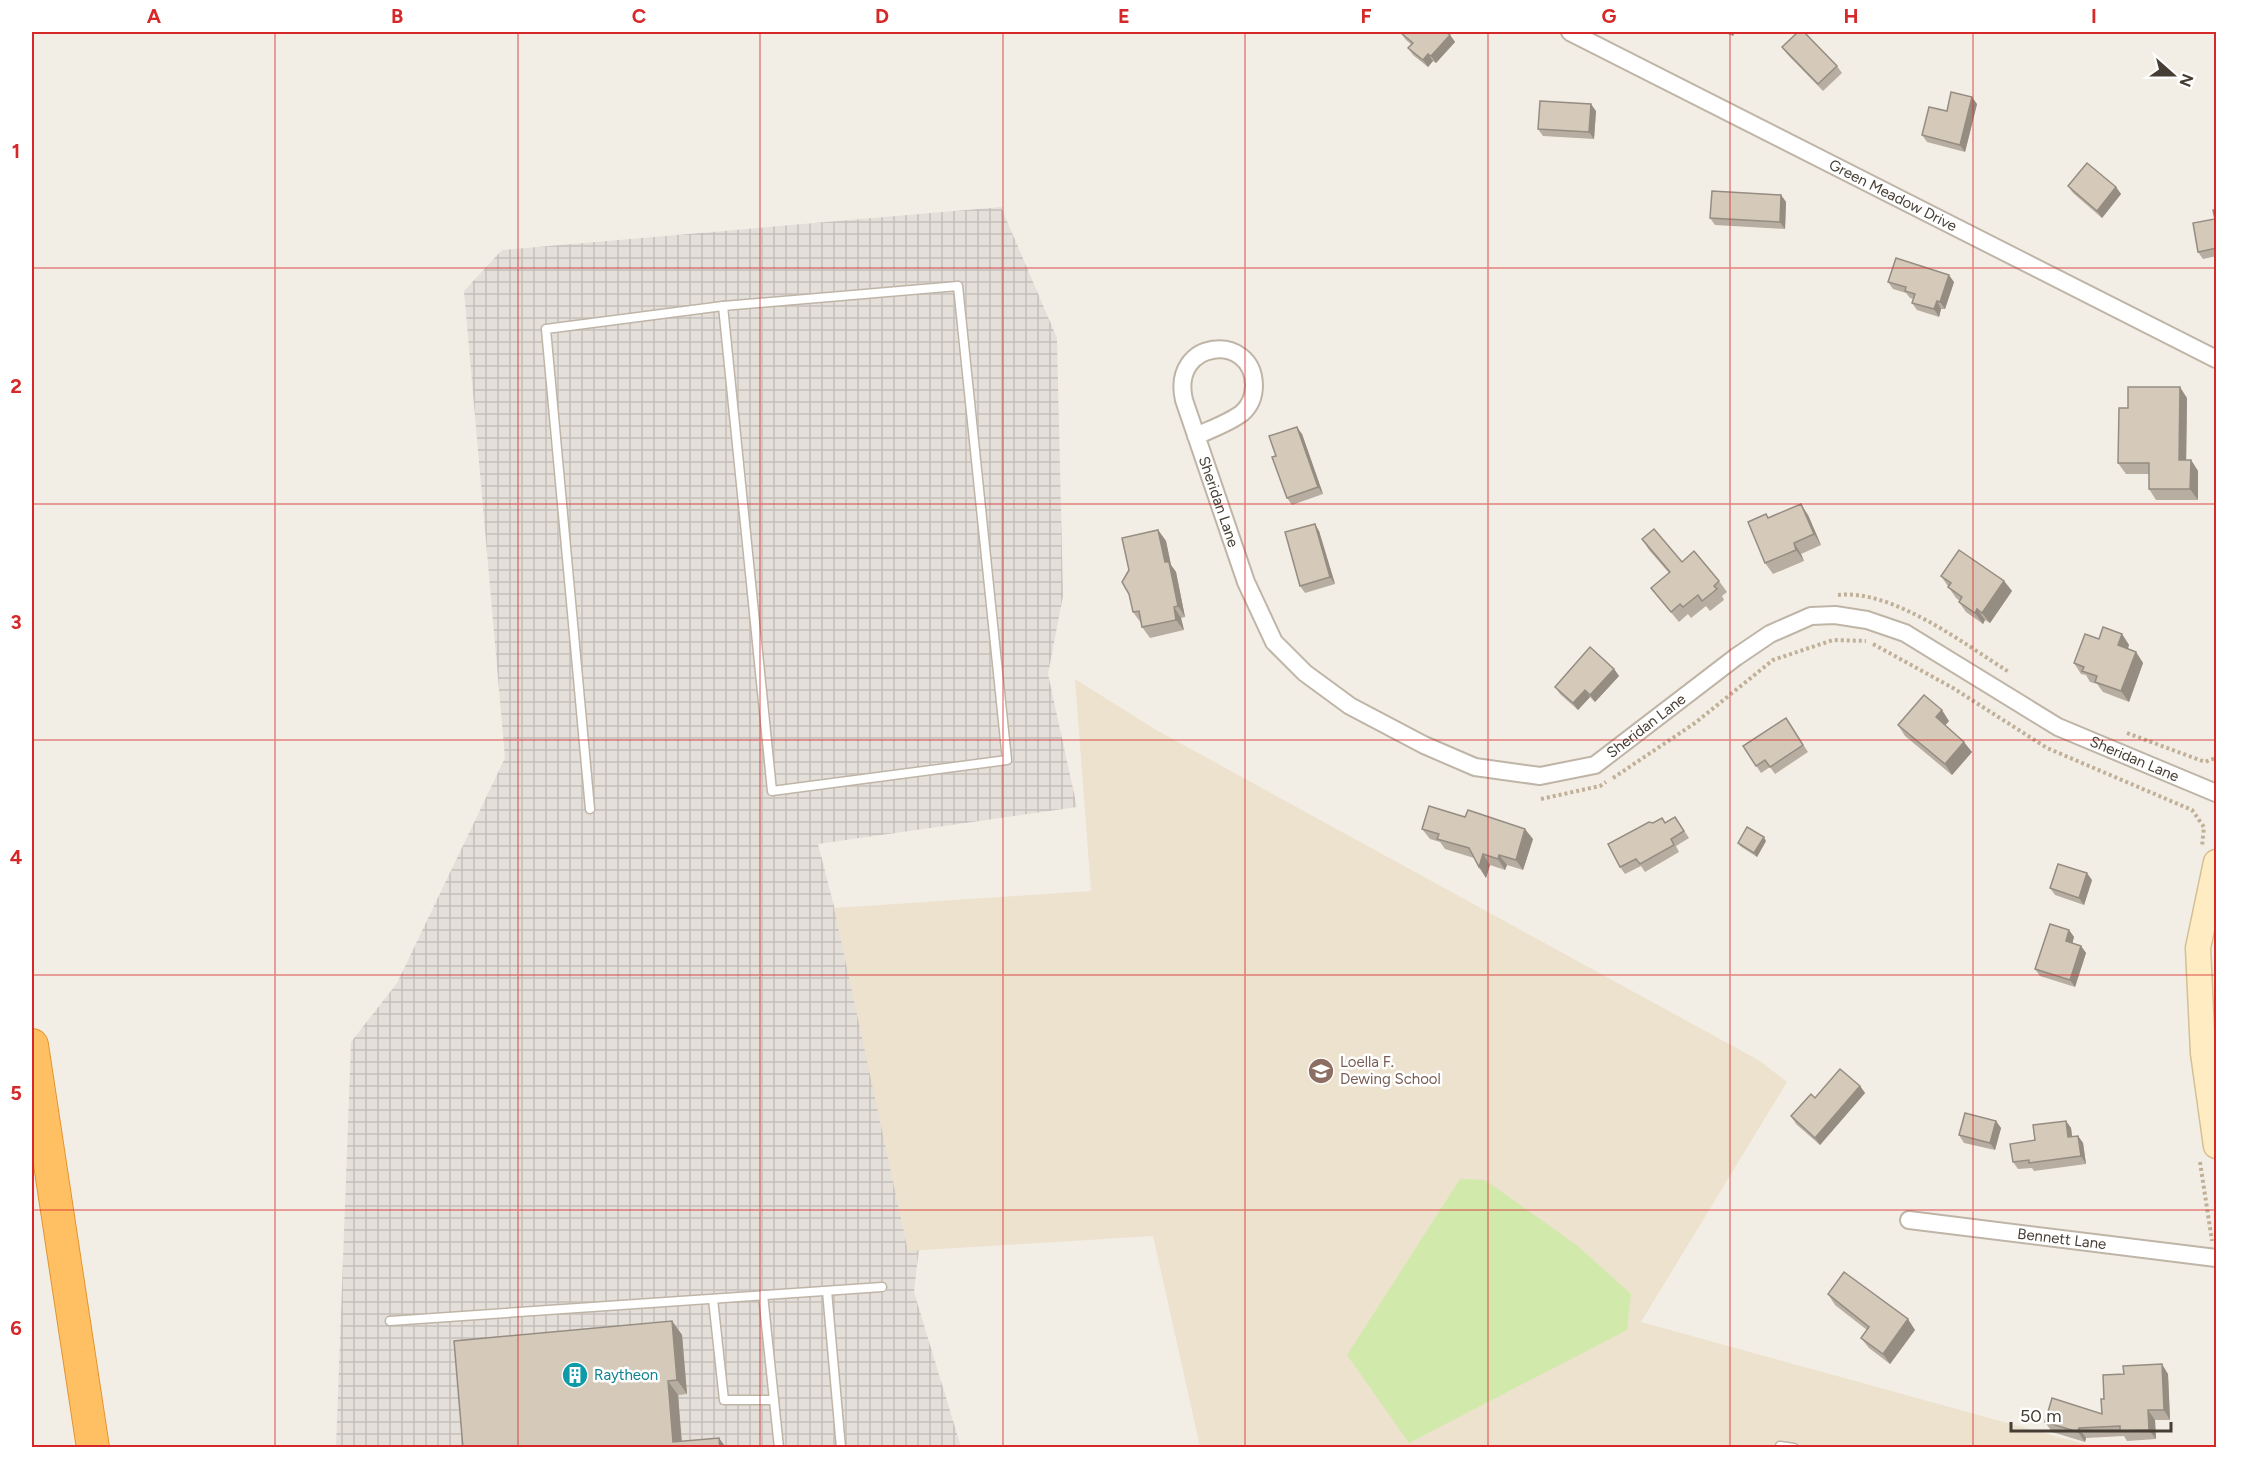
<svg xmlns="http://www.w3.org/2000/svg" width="2248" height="1479" font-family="Figtree,sans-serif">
  <defs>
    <pattern id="industrial-grid" width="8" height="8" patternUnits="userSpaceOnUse" patternTransform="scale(1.5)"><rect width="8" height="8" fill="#e5dfda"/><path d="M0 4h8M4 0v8" fill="none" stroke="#c6c0bc"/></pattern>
  </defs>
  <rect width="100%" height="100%" fill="#f3eee5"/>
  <!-- industrial -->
  <polygon fill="url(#industrial-grid)" points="1001,207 1057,338 1063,596 1048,674 1077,807 818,844 920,1240 914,1292 961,1447 336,1448 351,1042 397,983 505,758 464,291 502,250"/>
  <!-- education -->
  <polygon fill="#ede2ce" points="1075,679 1158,731 1760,1061 1787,1082 1641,1322 2095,1447 1200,1447 1153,1236 908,1251 834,908 1091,891"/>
  <!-- pitch -->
  <polygon fill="#d2e9ac" points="1460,1179 1485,1180 1579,1247 1631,1294 1627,1330 1409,1443 1347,1355"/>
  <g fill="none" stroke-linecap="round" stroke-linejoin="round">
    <!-- service casing -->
    <g stroke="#bfb5a7" stroke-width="11">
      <g id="service">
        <polygon points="958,286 1007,760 772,791 723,306"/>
        <polyline points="590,809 546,329 723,306"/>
        <polyline points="827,1291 841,1448"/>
        <polyline points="763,1295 779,1448"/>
        <polyline points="713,1299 724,1400 774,1400"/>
        <polyline points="390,1321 882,1287"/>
        <polyline points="1780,1446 1794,1448"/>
      </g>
    </g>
    <!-- minor casing -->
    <g stroke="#bfb5a7" stroke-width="20">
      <g id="minor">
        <path id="s1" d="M1570,32L2216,359"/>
        <path id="s2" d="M1196,436C1211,429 1229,423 1242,413C1250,406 1254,396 1254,385C1253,332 1170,339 1184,400L1246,582L1274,642L1305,673L1350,706L1424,745L1475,767L1540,776L1595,765L1736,657L1770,634L1811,616L1835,615L1867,620L1905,633L2058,727L2216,793"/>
        <path id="s3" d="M1909,1220L2216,1258"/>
      </g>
    </g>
    <!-- secondary casing -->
    <g stroke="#d5bf93" stroke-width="27">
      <polyline id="secondary" points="2216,862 2198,948 2203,1053 2216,1146"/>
    </g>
    <!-- motorway casing -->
    <g stroke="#e29330" stroke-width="34">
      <polyline id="motorway" points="32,1045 93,1448"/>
    </g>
    <!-- path -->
    <g stroke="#c1b098" stroke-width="4" stroke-dasharray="3 3" stroke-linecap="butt">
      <path d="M1838,595C1893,589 1964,644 2009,672"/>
      <polyline points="1873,644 1953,688 2047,748 2192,810 2204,827 2202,846"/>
      <polyline points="2127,733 2205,762 2216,758"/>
      <polyline points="1613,778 1695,723 1773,660 1833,640 1866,641"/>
      <polyline points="1541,799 1600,786 1606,782"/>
      <polyline points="2200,1162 2212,1241"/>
    </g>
    <!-- service -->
    <use href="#service" stroke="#fff" stroke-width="8"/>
    <!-- minor -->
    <use href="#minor" stroke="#fff" stroke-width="16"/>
    <!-- secondary -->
    <use href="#secondary" stroke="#ffecc3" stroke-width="24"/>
    <!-- motorway -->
    <use href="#motorway" stroke="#ffc064" stroke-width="32"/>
  </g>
  <!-- wall -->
  <g fill="#b7ada0">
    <polygon points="1722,32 1735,32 1733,36"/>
    <polygon points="1401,33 1450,35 1455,42 1436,63 1433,61 1428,67 1413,55 1408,48 1412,45 1406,40"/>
    <polygon points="1782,47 1837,66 1842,73 1823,91 1787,54"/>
    <polygon points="1977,104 1965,152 1927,142 1922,135 1947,111"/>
    <polygon points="1596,111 1594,139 1543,136 1538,129"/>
    <polygon points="2068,186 2116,187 2121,194 2102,218 2073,193"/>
    <polygon points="1781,195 1786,202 1785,229 1715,225 1710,218"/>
    <polygon points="2217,209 2217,256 2203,259 2198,252 2215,219"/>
    <polygon points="1888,282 1954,282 1945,309 1941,309 1939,317 1917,310 1912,303 1913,299 1910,298 1906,293 1893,289"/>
    <polygon points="2187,398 2186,460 2191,460 2198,471 2198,500 2156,500 2149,489 2149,474 2126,474 2118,463 2128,408"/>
    <polygon points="1302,434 1323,494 1292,505 1287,498 1276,456"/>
    <polygon points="1808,515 1821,545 1801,554 1804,561 1773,574 1765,563 1769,517"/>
    <polygon points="1158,530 1166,541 1171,565 1176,572 1185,617 1181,618 1184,630 1150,638 1142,627 1141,623 1133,612 1129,594"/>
    <polygon points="1319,531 1335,584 1305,593 1300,586"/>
    <polygon points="1642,539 1682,562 1719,581 1727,592 1722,596 1724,600 1710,611 1706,606 1691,618 1688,614 1679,622 1659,598 1651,588 1669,573 1649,550"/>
    <polygon points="1941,576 2004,581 2012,591 1990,623 1985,620 1983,624 1966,612 1959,602 1960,601 1956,598"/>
    <polygon points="2122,634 2129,645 2128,649 2136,652 2143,663 2129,702 2103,692 2097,684 2090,682 2086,675 2081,674 2074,663 2099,639"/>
    <polygon points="1614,669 1619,676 1595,702 1590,697 1578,710 1560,694 1555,687"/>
    <polygon points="1786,718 1808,752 1775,774 1770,767 1761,773 1743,746"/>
    <polygon points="1949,721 1945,725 1972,752 1952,775 1905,736 1898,725"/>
    <polygon points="1675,817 1689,838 1676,846 1679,852 1645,872 1641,866 1625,874 1620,867 1653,823 1665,823"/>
    <polygon points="1422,829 1533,839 1523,870 1507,865 1505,870 1490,865 1486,878 1474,858 1445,849 1440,842 1430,839"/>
    <polygon points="1766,841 1757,857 1740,846 1738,843"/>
    <polygon points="2092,880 2084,905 2055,895 2050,888"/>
    <polygon points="2069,930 2074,937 2072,943 2081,946 2086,953 2075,987 2040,976 2035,969"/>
    <polygon points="1860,1086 1865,1093 1820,1145 1796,1124 1791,1116 1815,1098"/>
    <polygon points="1996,1121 2001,1128 1995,1150 1964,1143 1959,1135"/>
    <polygon points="2066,1121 2071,1128 2072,1137 2078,1136 2083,1143 2086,1164 2034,1171 2032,1168 2018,1169 2013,1162 2035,1140"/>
    <polygon points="1828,1294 1915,1330 1890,1364 1869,1348 1861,1338 1867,1330 1835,1305"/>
    <polygon points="672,1321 682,1335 687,1394 678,1395 682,1441 719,1438 726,1448 463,1448"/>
    <polygon points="2168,1374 2170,1420 2155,1420 2156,1439 2127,1441 2124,1436 2086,1438 2085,1442 2052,1432 2045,1422 2102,1414 2104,1399"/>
  </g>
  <!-- shaded-wall -->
  <g fill="#958d82">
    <polygon points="1729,32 1735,32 1733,36"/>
    <polygon points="1450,35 1455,42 1436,63 1431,56"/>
    <polygon points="1428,54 1433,61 1428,67 1423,60"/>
    <polygon points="1972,97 1977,104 1965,152 1960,145"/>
    <polygon points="1591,104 1596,111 1594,139 1589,132"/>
    <polygon points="2116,187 2121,194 2102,218 2097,211"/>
    <polygon points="1781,195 1786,202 1785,229 1780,222"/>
    <polygon points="1949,275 1954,282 1945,309 1940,302"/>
    <polygon points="1937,301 1941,309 1939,317 1934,309"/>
    <polygon points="2180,387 2187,398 2186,471 2179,460"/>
    <polygon points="1297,427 1302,434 1323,494 1318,487"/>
    <polygon points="2191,460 2198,471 2198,500 2190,489"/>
    <polygon points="1801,504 1808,515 1821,545 1814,534"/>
    <polygon points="1315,524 1319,531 1335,584 1330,577"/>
    <polygon points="1158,530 1166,541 1171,565 1176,572 1185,617 1178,606 1165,562"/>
    <polygon points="1794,543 1801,554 1804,561 1796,550"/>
    <polygon points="2004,581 2012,591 1990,623 1982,613"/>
    <polygon points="1174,607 1181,618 1184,630 1176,620"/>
    <polygon points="1977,609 1985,620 1983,624 1975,613"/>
    <polygon points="2122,634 2129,645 2125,656 2118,645"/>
    <polygon points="2136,652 2143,663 2129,702 2121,691"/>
    <polygon points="1614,669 1619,676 1595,702 1590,695"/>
    <polygon points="1585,690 1590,697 1578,710 1573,703"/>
    <polygon points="1942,710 1949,721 1943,728 1936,717"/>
    <polygon points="1964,742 1972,752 1952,775 1945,764"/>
    <polygon points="1525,829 1533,839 1523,870 1516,860"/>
    <polygon points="1764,837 1766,841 1757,857 1754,853"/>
    <polygon points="1483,854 1490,865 1486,878 1479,867"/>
    <polygon points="1499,855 1507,865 1505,870 1498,859"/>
    <polygon points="2087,873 2092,880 2084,905 2079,898"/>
    <polygon points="2069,930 2074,937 2071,948 2066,941"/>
    <polygon points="2081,946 2086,953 2075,987 2070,980"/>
    <polygon points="1860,1086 1865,1093 1820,1145 1815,1138"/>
    <polygon points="1996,1121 2001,1128 1995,1150 1990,1143"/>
    <polygon points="2066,1121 2071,1128 2073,1144 2068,1137"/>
    <polygon points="2078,1136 2083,1143 2086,1164 2081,1156"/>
    <polygon points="1908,1319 1915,1330 1890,1364 1883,1354"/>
    <polygon points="672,1321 682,1335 687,1394 677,1380"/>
    <polygon points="2162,1364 2168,1374 2170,1420 2164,1410"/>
    <polygon points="668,1381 678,1395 682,1448 673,1442"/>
    <polygon points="2148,1410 2155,1420 2156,1439 2149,1430"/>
    <polygon points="2079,1428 2086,1438 2085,1442 2078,1432"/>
    <polygon points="719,1438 726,1448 720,1448"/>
  </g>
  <!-- building -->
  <g fill="#d5c9ba" stroke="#958d82" stroke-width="1.5">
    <polygon points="1402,32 1446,32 1450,35 1431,56 1428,54 1423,60 1408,48 1413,43 1401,33"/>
    <polygon points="1798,32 1804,32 1837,66 1818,84 1782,47"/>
    <polygon points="1951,92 1972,97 1960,145 1922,135 1929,107 1947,111"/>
    <polygon points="1540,101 1591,104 1589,132 1538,129"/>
    <polygon points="2087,163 2116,187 2097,211 2068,186"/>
    <polygon points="1712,191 1781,195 1780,222 1710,218"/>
    <polygon points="2217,209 2217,248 2198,252 2193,223 2215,219 2213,210"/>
    <polygon points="1896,258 1949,275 1940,302 1937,301 1934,309 1912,303 1915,294 1905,291 1906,287 1888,282"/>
    <polygon points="2128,387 2180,387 2179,460 2191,460 2190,489 2149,489 2149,463 2118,463 2119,408 2128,408"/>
    <polygon points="1297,427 1318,487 1287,498 1272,457 1276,456 1269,436"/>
    <polygon points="1801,504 1814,534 1794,543 1796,550 1765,563 1748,522 1766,514 1768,518"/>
    <polygon points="1315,524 1330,577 1300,586 1285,532"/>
    <polygon points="1654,529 1682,562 1694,551 1719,581 1714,586 1717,589 1702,601 1698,595 1683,607 1680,604 1671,612 1651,588 1670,572 1642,539"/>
    <polygon points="1158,530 1165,562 1169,562 1178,606 1174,607 1176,620 1142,627 1139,611 1133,612 1129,594 1122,582 1129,570 1122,538"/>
    <polygon points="1959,550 2004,581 1982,613 1977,609 1975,613 1959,602 1962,597 1948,587 1951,583 1941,576"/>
    <polygon points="2103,627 2122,634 2118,645 2136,652 2121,691 2095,682 2097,676 2082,671 2084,667 2074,663 2085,634 2099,639"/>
    <polygon points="1590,647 1614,669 1590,695 1585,690 1573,703 1555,687"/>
    <polygon points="1924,695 1942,710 1936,717 1964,742 1945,764 1898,725"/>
    <polygon points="1786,718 1803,745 1770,767 1765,760 1756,766 1743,746"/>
    <polygon points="1429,806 1465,817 1468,810 1525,829 1516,860 1499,855 1498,859 1483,854 1479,867 1469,848 1437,839 1439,834 1422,829"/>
    <polygon points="1675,817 1684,831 1671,839 1674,845 1640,864 1636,859 1620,867 1608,844 1649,822 1653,823 1662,818 1665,823"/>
    <polygon points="1747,827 1764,837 1754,853 1738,843"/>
    <polygon points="2058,864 2087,873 2079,898 2050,888"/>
    <polygon points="2050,924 2069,930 2066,941 2081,946 2070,980 2035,969"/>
    <polygon points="1840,1069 1860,1086 1815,1138 1791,1116 1811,1094 1815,1098"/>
    <polygon points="1965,1113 1996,1121 1990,1143 1959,1135"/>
    <polygon points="2066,1121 2068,1137 2078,1136 2081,1156 2029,1163 2029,1160 2013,1162 2010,1144 2035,1140 2033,1125"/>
    <polygon points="1844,1272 1908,1319 1883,1354 1861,1338 1869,1327 1828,1294"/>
    <polygon points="672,1321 677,1380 668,1381 673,1442 719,1438 720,1448 463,1448 454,1341"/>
    <polygon points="2162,1364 2164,1410 2148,1410 2149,1430 2120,1431 2120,1426 2079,1428 2078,1432 2045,1422 2052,1398 2102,1414 2101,1399 2104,1399 2103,1375 2124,1374 2123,1366"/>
  </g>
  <!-- grid -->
  <path fill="none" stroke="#d62828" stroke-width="1.5" stroke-opacity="0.55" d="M275,32V1448M518,32V1448M760,32V1448M1003,32V1448M1245,32V1448M1488,32V1448M1730,32V1448M1973,32V1448M32,268H2216M32,504H2216M32,740H2216M32,975H2216M32,1210H2216"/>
  <!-- icons -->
  <defs>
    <g id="school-disc" transform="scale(1.35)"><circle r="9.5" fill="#8d6e63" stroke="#fff"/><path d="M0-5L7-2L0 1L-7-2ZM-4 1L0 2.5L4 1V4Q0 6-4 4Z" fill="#fff"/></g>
    <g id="building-disc" transform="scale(1.35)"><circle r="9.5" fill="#0f9aa8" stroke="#fff"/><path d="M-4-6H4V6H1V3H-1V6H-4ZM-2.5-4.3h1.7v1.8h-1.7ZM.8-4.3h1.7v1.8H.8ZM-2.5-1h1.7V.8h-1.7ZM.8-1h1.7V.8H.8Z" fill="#fff"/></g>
  </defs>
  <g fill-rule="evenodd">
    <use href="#school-disc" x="1321" y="1071"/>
    <use href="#building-disc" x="575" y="1375"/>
  </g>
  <g text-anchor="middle" stroke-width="5" stroke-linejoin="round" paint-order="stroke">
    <!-- street labels -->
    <g font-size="15" fill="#463e34" stroke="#fff">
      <text dy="5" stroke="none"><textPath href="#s1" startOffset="362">Green Meadow Drive</textPath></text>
      <text dy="5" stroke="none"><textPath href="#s2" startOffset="318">Sheridan Lane</textPath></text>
      <text dy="5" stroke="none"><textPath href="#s2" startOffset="894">Sheridan Lane</textPath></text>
      <text dy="5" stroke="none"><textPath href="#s2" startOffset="1452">Sheridan Lane</textPath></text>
      <text dy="5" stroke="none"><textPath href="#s3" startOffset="154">Bennett Lane</textPath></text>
    </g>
    <!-- education labels -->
    <g font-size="15" fill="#785e54" stroke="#fff" text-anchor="start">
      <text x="1340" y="1067">Loella F.<tspan x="1340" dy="17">Dewing School</tspan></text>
    </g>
    <!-- culture labels -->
    <g font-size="15" fill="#0d838f" stroke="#fff" text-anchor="start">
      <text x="594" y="1380">Raytheon</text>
    </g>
  </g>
  <!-- border -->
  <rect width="2248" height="1479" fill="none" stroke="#ffffff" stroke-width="66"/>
  <!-- north arrow -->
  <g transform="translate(2173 75) rotate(111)" stroke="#ffffff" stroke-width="4.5" paint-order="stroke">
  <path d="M0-4.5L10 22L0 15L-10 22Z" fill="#463e34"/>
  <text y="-9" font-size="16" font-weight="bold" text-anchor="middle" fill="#463e34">N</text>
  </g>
  <!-- scale -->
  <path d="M2011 1422v9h160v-9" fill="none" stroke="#463e34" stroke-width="3"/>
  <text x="2020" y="1422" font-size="18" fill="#463e34" stroke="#ffffff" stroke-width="4.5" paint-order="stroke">50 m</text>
  <rect x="33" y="33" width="2182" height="1413" fill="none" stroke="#d62828" stroke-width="2"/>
  <g font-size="20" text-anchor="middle" font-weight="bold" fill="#d62828">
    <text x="154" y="23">A</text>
    <text x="397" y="23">B</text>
    <text x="639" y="23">C</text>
    <text x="882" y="23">D</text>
    <text x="1124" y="23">E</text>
    <text x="1366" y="23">F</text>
    <text x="1609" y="23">G</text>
    <text x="1851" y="23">H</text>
    <text x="2094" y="23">I</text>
    <text x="16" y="158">1</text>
    <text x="16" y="393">2</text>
    <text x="16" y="629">3</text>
    <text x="16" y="864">4</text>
    <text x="16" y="1100">5</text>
    <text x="16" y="1335">6</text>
  </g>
</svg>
